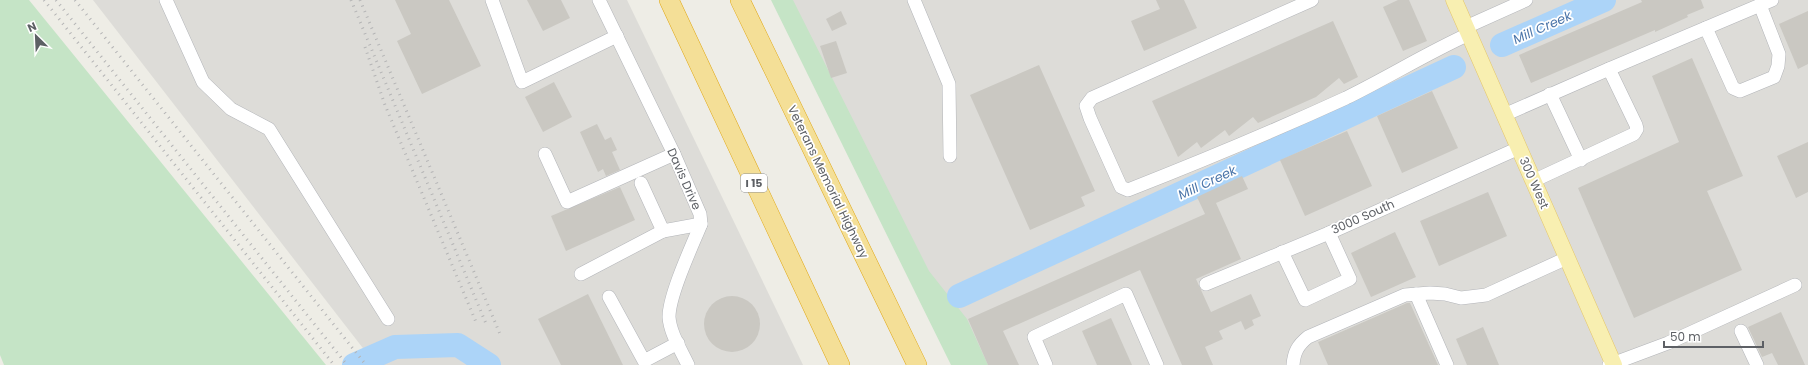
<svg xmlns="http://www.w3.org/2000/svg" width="1808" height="365" font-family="Poppins,sans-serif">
  <rect width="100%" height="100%" fill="#eeede6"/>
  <!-- industrial -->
  <g fill="#dddcd8">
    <polygon points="93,0 627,0 803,365 376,365"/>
    <polygon points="792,0 1808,0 1808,365 963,365"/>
  </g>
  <!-- green -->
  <g fill="#c5e4c6">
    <polygon points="0,0 29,0 326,365 4,365 0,355"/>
    <polygon points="771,0 793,0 929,271 967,319 988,365 951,365"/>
  </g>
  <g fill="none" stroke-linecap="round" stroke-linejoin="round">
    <!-- river -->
    <g stroke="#acd4f8" stroke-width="24">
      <polyline points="1502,45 1604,0"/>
      <polyline points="959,296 1454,67"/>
      <polyline points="354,365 395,347 458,345 489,365"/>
    </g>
  </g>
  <!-- building -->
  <g fill="#cac8c2">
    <polygon points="395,0 449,0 481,66 422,94 397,41 411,34"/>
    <polygon points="527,0 561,0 570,18 543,31"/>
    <polygon points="1156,0 1184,0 1197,28 1144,51 1131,21 1160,9"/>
    <polygon points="1398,0 1409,0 1427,41 1403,51 1383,7"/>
    <polygon points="1641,0 1701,0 1704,8 1687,15 1688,17 1655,32 1655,30 1531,83 1519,55 1642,2"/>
    <polygon points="841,11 847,24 832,31 826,19"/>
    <polygon points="1808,11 1808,64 1798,69 1779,24"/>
    <polygon points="1333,21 1358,77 1344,84 1339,78 1316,97 1258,123 1253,117 1229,136 1225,130 1201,148 1197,142 1178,157 1152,101"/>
    <polygon points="836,41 847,73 831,78 820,46"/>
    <polygon points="1692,58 1743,176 1707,191 1742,270 1634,318 1578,188 1679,142 1652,76"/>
    <polygon points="1039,65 1095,191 1081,197 1085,206 1030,230 970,95"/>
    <polygon points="554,82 572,117 543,132 525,97"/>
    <polygon points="1432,91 1458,148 1402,173 1377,116"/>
    <polygon points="597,124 605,140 611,137 617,150 612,152 620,170 606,176 603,169 598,172 580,132"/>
    <polygon points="1347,131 1372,186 1305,216 1280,160"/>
    <polygon points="1808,142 1808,192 1796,198 1777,156"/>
    <polygon points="1242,176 1248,189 1216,203 1241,259 1196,279 1211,312 1251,294 1261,316 1252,320 1254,325 1245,330 1241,321 1219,331 1223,339 1205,347 1213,365 1182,365 1140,270 1003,331 1019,365 988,365 968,319 1205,214 1197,197"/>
    <polygon points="620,187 635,220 566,251 551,216"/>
    <polygon points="1488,192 1507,236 1439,266 1420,221"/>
    <polygon points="1395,232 1416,277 1371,297 1351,253"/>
    <polygon points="588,294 623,365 561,365 538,319"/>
    <circle cx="732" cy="324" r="28"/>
    <polygon points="1407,303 1410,303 1438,365 1328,365 1318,342"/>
    <polygon points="1781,312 1805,365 1778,365 1772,353 1762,357 1748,327"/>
    <polygon points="1111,318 1132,365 1097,365 1082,331"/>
    <polygon points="1483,327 1499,365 1467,365 1456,339"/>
  </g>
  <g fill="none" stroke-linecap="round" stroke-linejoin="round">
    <!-- minor casing -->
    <g stroke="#b3b5b9" stroke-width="14">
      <g id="minor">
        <polyline points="166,0 203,82 231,109 269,129 388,319"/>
        <polyline points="492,0 522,82 617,36"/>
        <path d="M599,0L674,154L700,214L701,224C692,246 669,295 669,317C670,333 681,350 688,365"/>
        <polyline points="914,0 949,84 950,156"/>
        <path d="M1312,0L1092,98L1086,106L1090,118L1121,187L1128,190C1202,161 1274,131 1346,98C1387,78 1427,53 1469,34"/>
        <polyline points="1466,27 1526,0"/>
        <polyline points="1706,28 1733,88 1740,91 1774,77 1778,66 1779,54 1760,5"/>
        <polyline points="1550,94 1581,160"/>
        <polyline points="1504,115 1609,69"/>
        <polyline points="545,154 567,202 674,154"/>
        <polyline points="1533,181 1634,134 1637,129 1636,125 1609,69 1772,0"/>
        <polyline points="641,183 663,231 701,224"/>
        <polyline points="1282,252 1305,300 1350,279 1329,233"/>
        <polyline points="581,274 663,231"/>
        <polyline points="1206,284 1329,233 1519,148"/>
        <polyline points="1416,294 1447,365"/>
        <polyline points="609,297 644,361 678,343"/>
        <polyline points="1741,331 1757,365"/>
        <polyline points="1046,365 1034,337 1126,294 1157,365"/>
        <path d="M1293,365C1294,352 1298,345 1308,337L1405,295L1430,293L1445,294L1461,298L1486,295L1567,258"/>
        <polyline points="1609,365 1668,343 1795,285"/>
      </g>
    </g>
    <!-- major casing -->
    <g stroke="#e5c668" stroke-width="17">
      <polyline id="major" points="1454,0 1614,365"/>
    </g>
    <!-- highway casing -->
    <g stroke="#e0a714" stroke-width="20">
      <g id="highway">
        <polyline points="669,0 840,365"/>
        <polyline points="740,0 917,365"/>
      </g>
    </g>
    <!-- minor -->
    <use href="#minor" stroke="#fff" stroke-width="13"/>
    <!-- major -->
    <use href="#major" stroke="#f8efb1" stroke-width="16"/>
    <!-- highway -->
    <use href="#highway" stroke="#f4df97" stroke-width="19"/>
    <!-- rail -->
    <g stroke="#b4b4b5" stroke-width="3" stroke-dasharray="1 5" stroke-linecap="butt">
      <polyline points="44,0 334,365"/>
      <polyline points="56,0 347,365"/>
      <polyline points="75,0 366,365"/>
      <polyline points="351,0 487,326"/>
      <polyline points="360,0 500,334"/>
      <polyline points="365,47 385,105 476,322"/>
    </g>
  </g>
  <g text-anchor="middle" stroke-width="3.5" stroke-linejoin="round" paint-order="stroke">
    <!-- shield labels -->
    <rect fill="#fff" stroke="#8e9093" stroke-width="1" x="741" y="174" width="26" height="18" rx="3"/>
    <g font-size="11" font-weight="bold" fill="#5d6065">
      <text x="754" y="187">I 15</text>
    </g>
    <!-- street labels -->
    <g font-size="12" fill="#5d6065" stroke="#fff">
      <text transform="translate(684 179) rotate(66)" y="4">Davis Drive</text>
      <text transform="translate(828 182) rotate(64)" y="4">Veterans Memorial Highway</text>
      <text transform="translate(1534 183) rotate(66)" y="4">300 West</text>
      <text transform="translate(1363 217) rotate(-24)" y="4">3000 South</text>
    </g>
    <!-- water labels -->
    <g font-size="13" font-style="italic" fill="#4b75a9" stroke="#fff">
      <text transform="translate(1542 27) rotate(-24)" y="5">Mill Creek</text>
      <text transform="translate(1207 182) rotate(-25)" y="5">Mill Creek</text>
    </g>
  </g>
  <!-- north arrow -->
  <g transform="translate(36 36) rotate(336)" stroke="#ffffff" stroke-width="3" paint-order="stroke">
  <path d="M0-3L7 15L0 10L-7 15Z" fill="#5d6065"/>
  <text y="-6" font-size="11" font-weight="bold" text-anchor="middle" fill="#5d6065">N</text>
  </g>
  <!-- scale -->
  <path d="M1664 341v6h99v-6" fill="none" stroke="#5d6065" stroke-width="2"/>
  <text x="1670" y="341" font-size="12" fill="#5d6065" stroke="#ffffff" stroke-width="3" paint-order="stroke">50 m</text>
</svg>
